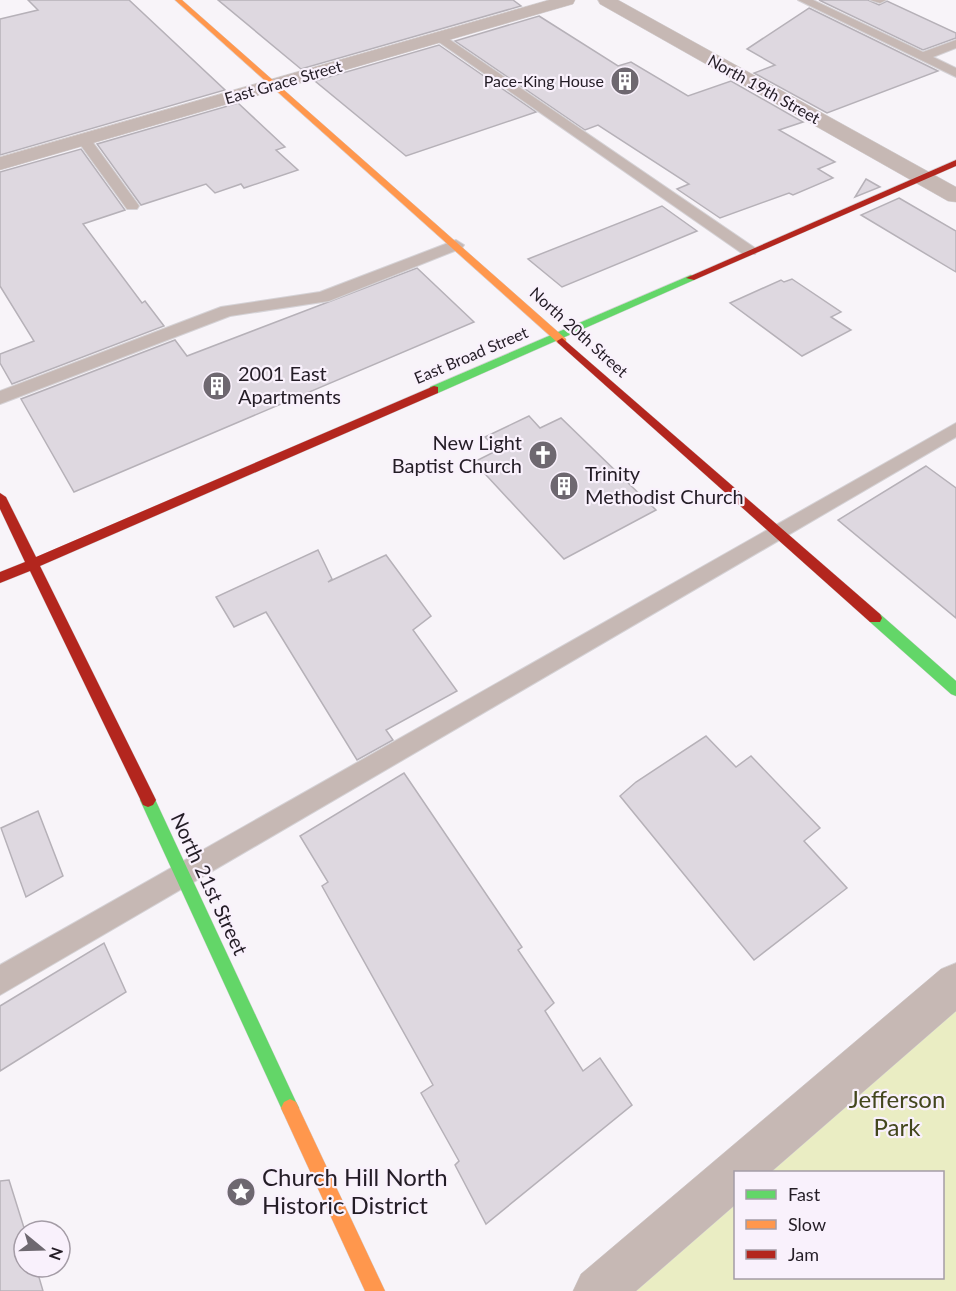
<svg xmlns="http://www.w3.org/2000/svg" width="956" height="1291" font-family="Lato,sans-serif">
  <rect width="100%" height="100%" fill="#f8f4f9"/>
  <!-- green -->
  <polygon fill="#eaedc3" points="956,984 956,1291 623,1291 735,1173 736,1278 942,1278 942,1172 736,1172"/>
  <!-- building -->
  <g fill="#ded8e0" stroke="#b6b1b8" stroke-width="1.5">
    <polygon points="28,0 129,0 225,90 0,155 0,19 38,10"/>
    <polygon points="218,0 513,0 521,6 301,69"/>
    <polygon points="819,0 868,0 879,5 887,1 956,33 956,38 923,50"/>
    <polygon points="809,8 938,71 827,113 754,73 775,65 747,49"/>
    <polygon points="539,16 618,66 631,62 688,96 731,81 803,122 779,130 835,162 818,169 833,178 793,195 789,193 720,218 677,189 689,184 598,125 585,130 455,41"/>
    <polygon points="439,45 536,112 406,156 315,81"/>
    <polygon points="238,103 285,147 276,150 298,170 244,188 241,184 215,193 206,184 141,205 97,144"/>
    <polygon points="81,149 125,210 83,224 142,303 145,301 164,326 12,384 0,363 0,354 34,341 0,286 0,172"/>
    <polygon points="866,179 880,187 855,197"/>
    <polygon points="899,198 956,231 956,272 861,215"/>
    <polygon points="662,206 697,231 562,287 528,259"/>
    <polygon points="417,268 474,322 74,492 21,399 175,340 187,356"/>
    <polygon points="792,279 841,312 831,317 851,330 802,356 730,303 781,280 784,282"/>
    <polygon points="529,416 540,428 561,418 656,510 564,559 474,462 498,450 485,437"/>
    <polygon points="926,466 956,488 956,618 838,520"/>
    <polygon points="318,550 332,579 328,582 386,555 431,616 413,630 457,691 386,730 393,740 357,760 266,612 234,627 216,597"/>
    <polygon points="706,736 736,767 751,756 820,828 804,841 847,888 754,960 620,796 636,782"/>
    <polygon points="404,773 522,947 518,950 554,1003 545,1011 583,1071 600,1058 632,1105 486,1224 455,1165 459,1161 421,1093 433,1085 322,886 328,882 300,836"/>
    <polygon points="38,811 63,876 26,897 1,828"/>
    <polygon points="104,943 126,992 0,1071 0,1006"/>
    <polygon points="9,1180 25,1231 24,1267 36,1267 43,1291 0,1291 0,1181"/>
  </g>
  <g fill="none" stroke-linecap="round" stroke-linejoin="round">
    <!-- lane casing -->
    <g stroke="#d5d2d6" stroke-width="2">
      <g id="lane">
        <polygon points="798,0 813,0 923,52 956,40 956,48 933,57 956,68 956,77"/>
        <polygon points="870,0 886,0 880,3"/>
        <polygon points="440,33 755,248 757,251 755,254 743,254 436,40 434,37"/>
        <polygon points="84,136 89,137 137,203 139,206 137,209 127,209 77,140"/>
        <polygon points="456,240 464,245 462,248 329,301 230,316 0,404 0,391 221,307 320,292"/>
        <polygon points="956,423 956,437 0,995 0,965"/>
      </g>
    </g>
    <!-- street casing -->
    <g stroke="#d5d2d6" stroke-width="1">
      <g id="street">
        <polygon points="549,0 575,0 573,4 0,170 0,157"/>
        <polygon points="598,0 618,0 956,187 956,202 948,201 600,4"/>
        <polygon points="956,963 956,1011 771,1172 736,1172 736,1204 636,1291 573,1291 581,1274 941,969"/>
      </g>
    </g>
    <!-- fast casing -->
    <g stroke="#d5d2d6" stroke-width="1">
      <g id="fast">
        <polygon points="691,275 696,278 694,280 438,393 430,393 429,390 430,387"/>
        <polygon points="875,613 880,614 956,681 956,696 951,694 870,622 868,618 870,614"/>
        <polygon points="148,793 153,795 296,1102 299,1108 296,1114 290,1117 284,1114 140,800 143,795"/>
      </g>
    </g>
    <!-- slow casing -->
    <g stroke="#d5d2d6" stroke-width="1">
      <g id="slow">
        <polygon points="175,0 182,0 566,339 566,343 558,343"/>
        <polygon points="290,1099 296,1102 385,1291 365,1291 281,1108 284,1102"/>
      </g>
    </g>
    <!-- jam casing -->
    <g stroke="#d5d2d6" stroke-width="1">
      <g id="jam">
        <polygon points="956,160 956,166 694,280 686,278"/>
        <polygon points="562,338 880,614 882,618 880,622 870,622 558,343 557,341"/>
        <polygon points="434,386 438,387 438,393 40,566 156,800 153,805 148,807 143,805 30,571 0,583 0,572 25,562 0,509 0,493 6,497 36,557"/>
      </g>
    </g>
    <!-- lane -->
    <use href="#lane" fill="#c6b8b4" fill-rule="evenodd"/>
    <!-- street -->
    <use href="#street" fill="#c6b8b4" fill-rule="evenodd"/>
    <!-- fast -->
    <use href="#fast" fill="#63d668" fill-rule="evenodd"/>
    <!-- slow -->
    <use href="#slow" fill="#ff974d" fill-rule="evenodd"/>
    <!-- jam -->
    <use href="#jam" fill="#b3261e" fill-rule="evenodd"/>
  </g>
  <!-- icons -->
  <defs>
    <g id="building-disc" transform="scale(1.5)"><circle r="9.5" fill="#6e6870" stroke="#f9f1fc"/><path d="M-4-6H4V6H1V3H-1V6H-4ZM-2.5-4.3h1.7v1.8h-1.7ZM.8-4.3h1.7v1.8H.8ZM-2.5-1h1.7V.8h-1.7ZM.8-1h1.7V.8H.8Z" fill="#fff"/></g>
    <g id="church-disc" transform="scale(1.5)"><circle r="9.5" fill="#6e6870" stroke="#f9f1fc"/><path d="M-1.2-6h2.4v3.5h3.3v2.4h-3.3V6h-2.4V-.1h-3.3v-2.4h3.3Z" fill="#fff"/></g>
    <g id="sight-disc" transform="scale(1.5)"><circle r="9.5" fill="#6e6870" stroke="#f9f1fc"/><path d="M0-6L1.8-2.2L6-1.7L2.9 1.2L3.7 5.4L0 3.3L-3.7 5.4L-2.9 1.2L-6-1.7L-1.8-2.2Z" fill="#fff"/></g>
  </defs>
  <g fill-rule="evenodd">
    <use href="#building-disc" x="625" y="81"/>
    <use href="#building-disc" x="217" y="386"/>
    <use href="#church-disc" x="543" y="455"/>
    <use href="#building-disc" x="564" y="486"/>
    <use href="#sight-disc" x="241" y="1192"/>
  </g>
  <g text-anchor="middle" stroke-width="4.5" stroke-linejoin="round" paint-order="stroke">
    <!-- far-poi labels -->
    <g font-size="16" fill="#241d26" stroke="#f9f1fc" text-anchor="end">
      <text x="604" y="87">Pace-King House</text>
    </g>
    <!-- far-street labels -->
    <g font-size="16" fill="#241d26" stroke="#f9f1fc">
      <text transform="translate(283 82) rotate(-16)" y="6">East Grace Street</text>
      <text transform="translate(764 89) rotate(29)" y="6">North 19th Street</text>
      <text transform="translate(579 332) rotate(42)" y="6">North 20th Street</text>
      <text transform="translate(471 355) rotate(-23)" y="6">East Broad Street</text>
    </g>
    <!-- poi labels -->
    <g font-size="20" fill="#241d26" stroke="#f9f1fc" text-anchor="start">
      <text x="238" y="381">2001 East<tspan x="238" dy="23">Apartments</tspan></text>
      <text x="522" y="450" text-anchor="end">New Light<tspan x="522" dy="23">Baptist Church</tspan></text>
      <text x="585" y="481">Trinity<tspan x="585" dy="23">Methodist Church</tspan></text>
    </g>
    <!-- street labels -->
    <g font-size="20" fill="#241d26" stroke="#f9f1fc">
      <text transform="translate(209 884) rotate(65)" y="7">North 21st Street</text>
    </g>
    <!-- near-park labels -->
    <g font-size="24" fill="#43471d" stroke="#f9f1fc">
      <text x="897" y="1108">Jefferson<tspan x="897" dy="28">Park</tspan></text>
    </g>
    <!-- near-poi labels -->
    <g font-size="24" fill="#241d26" stroke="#f9f1fc" text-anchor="start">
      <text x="262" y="1186">Church Hill North<tspan x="262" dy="28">Historic District</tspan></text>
    </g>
  </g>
  <!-- legend -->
  <rect x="734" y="1171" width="210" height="108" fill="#f9f1fc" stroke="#a49ca6" stroke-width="1.5"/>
  <rect x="746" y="1190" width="30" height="9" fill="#63d668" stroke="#a49ca6" stroke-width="1.5"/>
  <text x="788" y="1201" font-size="18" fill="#241d26">Fast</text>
  <rect x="746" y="1220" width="30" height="9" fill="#ff974d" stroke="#a49ca6" stroke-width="1.5"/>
  <text x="788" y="1231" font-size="18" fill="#241d26">Slow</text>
  <rect x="746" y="1250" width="30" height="9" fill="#b3261e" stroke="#a49ca6" stroke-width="1.5"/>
  <text x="788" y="1261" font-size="18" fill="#241d26">Jam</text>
  <!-- north arrow -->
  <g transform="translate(42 1249) rotate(109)"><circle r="28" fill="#f9f1fc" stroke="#a49ca6" stroke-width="1.5"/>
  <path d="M0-4.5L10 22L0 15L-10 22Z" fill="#6e6870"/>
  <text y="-9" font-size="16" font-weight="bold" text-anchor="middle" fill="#241d26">N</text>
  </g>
</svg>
